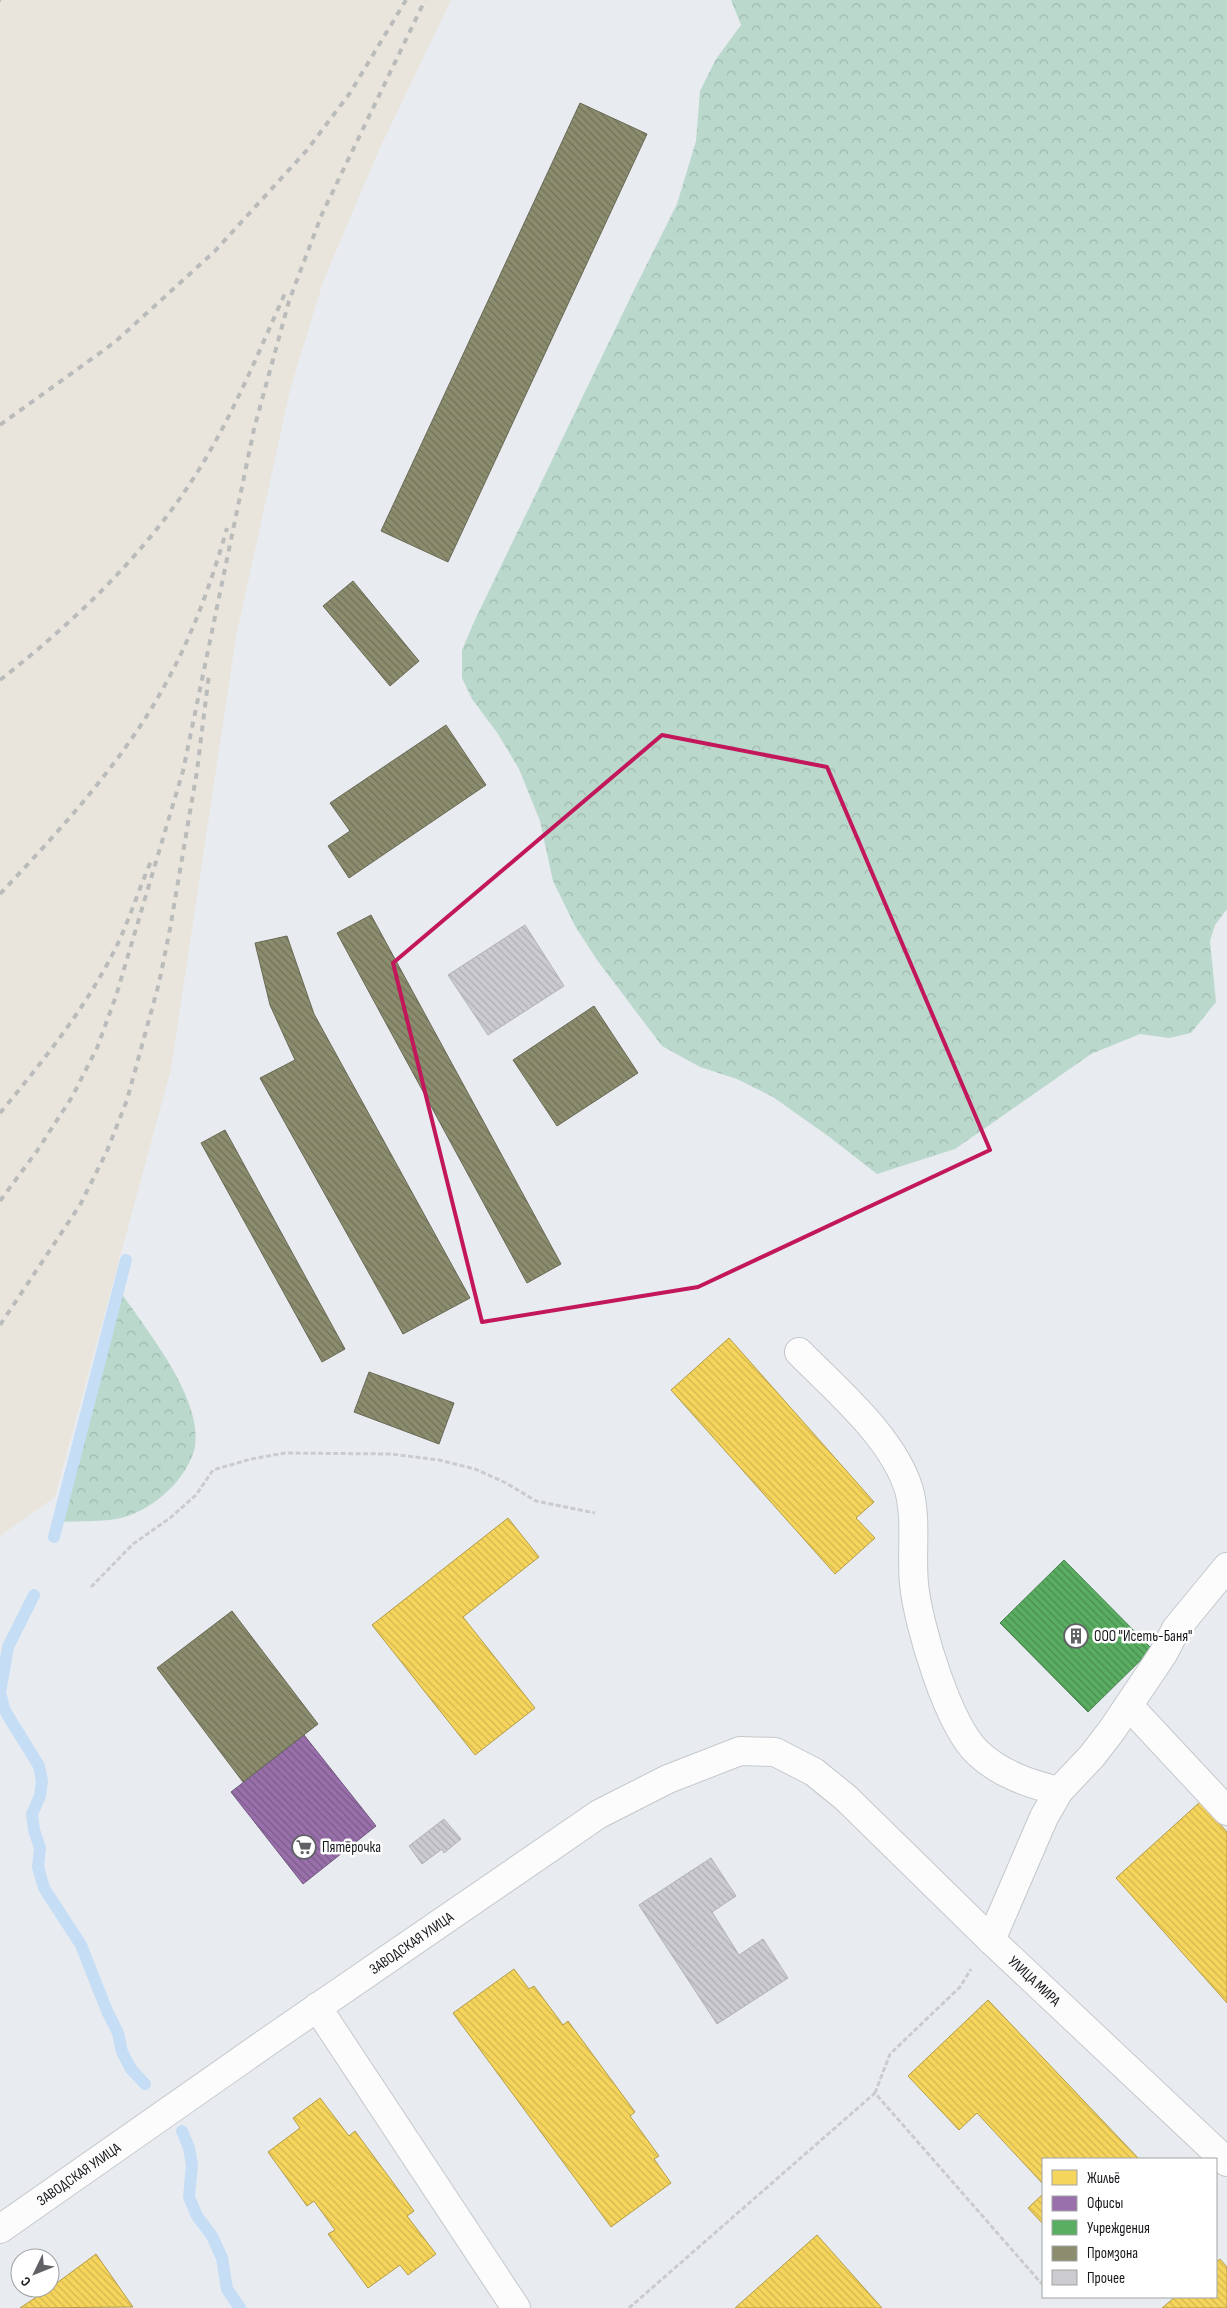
<svg xmlns="http://www.w3.org/2000/svg" width="1227" height="2308" font-family="'Sofia Sans Condensed',sans-serif">
  <defs>
    <pattern id="forest-crowns" width="20" height="18" patternUnits="userSpaceOnUse" patternTransform="scale(1.25)"><rect width="20" height="18" fill="#bbd8cc"/><path d="M2 6a3 3 0 1 1 6 0M12 15a3 3 0 1 1 6 0" fill="none" stroke="#a0b9af"/></pattern>
    <pattern id="homes-back-hatch" width="6" height="6" patternUnits="userSpaceOnUse" patternTransform="scale(1.25)"><rect width="6" height="6" fill="#f6d55c"/><path d="M-1 5l2 2M0 0l6 6M5-1l2 2" fill="none" stroke="#d2b64f"/></pattern>
    <pattern id="offices-back-hatch" width="6" height="6" patternUnits="userSpaceOnUse" patternTransform="scale(1.25)"><rect width="6" height="6" fill="#9970ab"/><path d="M-1 5l2 2M0 0l6 6M5-1l2 2" fill="none" stroke="#7c5b8a"/></pattern>
    <pattern id="public-back-hatch" width="6" height="6" patternUnits="userSpaceOnUse" patternTransform="scale(1.25)"><rect width="6" height="6" fill="#5aae61"/><path d="M-1 5l2 2M0 0l6 6M5-1l2 2" fill="none" stroke="#498d4f"/></pattern>
    <pattern id="industry-back-hatch" width="6" height="6" patternUnits="userSpaceOnUse" patternTransform="scale(1.25)"><rect width="6" height="6" fill="#8c8c6e"/><path d="M-1 5l2 2M0 0l6 6M5-1l2 2" fill="none" stroke="#71715a"/></pattern>
    <pattern id="building-back-hatch" width="6" height="6" patternUnits="userSpaceOnUse" patternTransform="scale(1.25)"><rect width="6" height="6" fill="#ccccd0"/><path d="M-1 5l2 2M0 0l6 6M5-1l2 2" fill="none" stroke="#aeaeb2"/></pattern>
  </defs>
  <rect width="100%" height="100%" fill="#e8ecf0"/>
  <!-- industrial -->
  <polygon fill="#e9e5dc" points="0,0 451,0 378,152 323,282 290,390 236,637 171,1069 55,1497 0,1536"/>
  <!-- forest -->
  <g fill="url(#forest-crowns)">
    <polygon points="731,0 1227,0 1227,909 1215,925 1210,941 1216,1002 1191,1033 1169,1038 1140,1034 1091,1054 955,1149 877,1174 828,1136 773,1097 737,1079 700,1067 662,1046 597,960 575,926 553,881 540,821 519,769 498,734 472,699 462,678 462,650 474,622 636,286 677,204 696,141 700,91 716,59 741,25"/>
    <path d="M122,1294C148,1332 203,1399 195,1447C192,1461 182,1476 173,1486C159,1500 144,1511 125,1517C110,1522 77,1521 60,1522Z"/>
  </g>
  <!-- homes -->
  <g fill="url(#homes-back-hatch)" stroke="#b39c48">
    <polygon points="729,1338 874,1502 856,1518 875,1538 835,1574 671,1390"/>
    <polygon points="508,1518 539,1557 463,1617 535,1708 475,1755 372,1625"/>
    <polygon points="1200,1802 1227,1832 1227,2003 1116,1878"/>
    <polygon points="514,1969 529,1989 534,1986 563,2025 568,2021 635,2112 630,2116 659,2156 654,2159 671,2183 611,2227 453,2013"/>
    <polygon points="988,2000 1139,2159 1043,2159 1043,2184 977,2113 959,2130 908,2076"/>
    <polygon points="320,2098 349,2136 355,2131 414,2211 407,2216 436,2254 408,2275 400,2265 368,2288 328,2234 335,2230 314,2201 307,2206 268,2152 300,2128 293,2118"/>
    <polygon points="1043,2194 1043,2224 1028,2208"/>
    <polygon points="817,2235 882,2308 735,2308"/>
    <polygon points="96,2254 133,2307 20,2308 50,2288"/>
    <polygon points="1220,2259 1227,2267 1227,2308 1162,2308 1175,2297 1216,2297 1216,2262"/>
  </g>
  <!-- offices -->
  <polygon fill="url(#offices-back-hatch)" stroke="#725680" points="304,1735 376,1826 303,1884 231,1792"/>
  <!-- public -->
  <polygon fill="url(#public-back-hatch)" stroke="#46814c" points="1064,1560 1152,1649 1088,1712 1000,1623"/>
  <!-- industry -->
  <g fill="url(#industry-back-hatch)" stroke="#696955">
    <polygon points="580,103 647,134 448,562 381,531"/>
    <polygon points="353,581 419,661 390,686 323,606"/>
    <polygon points="446,725 486,785 349,878 328,846 350,831 330,803"/>
    <polygon points="371,915 561,1264 527,1283 337,933"/>
    <polygon points="287,936 314,1014 470,1298 403,1334 260,1078 295,1060 270,1005 255,943"/>
    <polygon points="594,1006 638,1073 557,1126 513,1060"/>
    <polygon points="225,1130 345,1349 322,1362 201,1143"/>
    <polygon points="369,1372 454,1403 439,1444 354,1412"/>
    <polygon points="232,1611 318,1724 243,1782 157,1668"/>
  </g>
  <g fill="none" stroke-linecap="round" stroke-linejoin="round">
    <!-- stream -->
    <g stroke="#c6ddf6" stroke-width="12">
      <polyline points="54,1537 126,1260"/>
      <polyline points="34,1595 8,1647 0,1693 5,1711 39,1766 42,1781 40,1796 32,1814 34,1830 40,1848 38,1867 44,1888 81,1945 107,2011 118,2033 122,2052 131,2069 145,2084"/>
      <polyline points="182,2131 189,2148 192,2165 189,2197 197,2216 212,2236 222,2258 227,2289 240,2308"/>
    </g>
  </g>
  <!-- building -->
  <g fill="url(#building-back-hatch)" stroke="#b2b2b5">
    <polygon points="525,925 564,986 488,1035 448,975"/>
    <polygon points="444,1819 461,1839 444,1853 442,1849 422,1864 409,1846"/>
    <polygon points="711,1858 736,1896 712,1912 739,1955 763,1939 788,1978 717,2024 639,1905"/>
  </g>
  <g fill="none" stroke-linecap="round" stroke-linejoin="round">
    <!-- minor casing -->
    <g stroke="#c5c8cb" stroke-width="30">
      <g id="minor">
        <path d="M799,1352C837,1391 893,1437 909,1490C917,1520 911,1553 914,1584C918,1625 948,1725 978,1753C1000,1774 1030,1784 1059,1791"/>
        <polyline points="1129,1706 1227,1811"/>
        <polyline points="991,1940 1044,1817 1059,1791 1092,1756 1112,1730 1163,1654 1176,1629 1227,1567"/>
        <polyline points="317,2007 516,2308"/>
        <path id="s1" d="M0,2229L270,2040L599,1814L668,1779L740,1751L775,1752L814,1772L846,1798L991,1940L1227,2162"/>
      </g>
    </g>
    <!-- path -->
    <g stroke="#cacbcd" stroke-width="3" stroke-dasharray="5 2.5" stroke-linecap="butt">
      <polyline points="91,1587 133,1544 170,1518 196,1495 213,1470 251,1459 285,1453 391,1454 439,1460 475,1469 506,1483 536,1501 595,1513"/>
      <polyline points="875,2093 890,2054 960,1987 971,1969"/>
      <polyline points="629,2308 875,2093 1041,2283 1043,2281"/>
    </g>
    <!-- minor -->
    <use href="#minor" stroke="#fcfcfd" stroke-width="28"/>
    <!-- rail -->
    <g stroke="#babcbc" stroke-width="4" stroke-dasharray="6 6" stroke-linecap="butt">
      <polyline points="0,0 1,0"/>
      <polyline points="0,425 115,342 215,251 307,150 350,93 406,0"/>
      <path d="M0,680C69,626 135,564 185,491C227,430 256,358 286,291"/>
      <path d="M0,894C61,829 124,761 166,683C193,634 212,581 227,528"/>
      <path d="M0,1113C44,1060 90,1003 120,939C131,914 140,887 151,861"/>
      <polyline points="0,1201 37,1151 72,1097 97,1048 116,996 183,771 254,429 289,301 322,214 425,0"/>
      <polyline points="0,1325 80,1205 107,1151 127,1100 159,983 170,929 197,771 209,674"/>
    </g>
  </g>
  <!-- marked area -->
  <path fill="none" stroke="#c2185b" stroke-width="4" stroke-linejoin="round" d="M662,735L827,767L990,1150L698,1287L482,1322L393,963Z"/>
  <!-- icons -->
  <defs>
    <g id="building-ring" transform="scale(1.25)"><circle r="9.5" fill="#fff" stroke="#606266" stroke-width="1.5"/><path d="M-4-6H4V6H1V3H-1V6H-4ZM-2.5-4.3h1.7v1.8h-1.7ZM.8-4.3h1.7v1.8H.8ZM-2.5-1h1.7V.8h-1.7ZM.8-1h1.7V.8H.8Z" fill="#606266"/></g>
    <g id="supermarket-ring" transform="scale(1.25)"><circle r="9.5" fill="#fff" stroke="#606266" stroke-width="1.5"/><path d="M-6-5.5h2.5l.6 2H6L4.5 2H-2.5L-4.4-4H-6ZM-1.5 3.2a1.3 1.3 0 1 0 .1 0ZM3 3.2a1.3 1.3 0 1 0 .1 0Z" fill="#606266"/></g>
  </defs>
  <g fill-rule="evenodd">
    <use href="#building-ring" x="1076" y="1636"/>
    <use href="#supermarket-ring" x="304" y="1847"/>
  </g>
  <g text-anchor="middle" stroke-width="5" stroke-linejoin="round" paint-order="stroke">
    <!-- poi labels -->
    <g font-size="15" fill="#16181b" stroke="#fff" text-anchor="start">
      <text x="1094" y="1641">ООО "Исеть-Баня"</text>
      <text x="322" y="1852">Пятёрочка</text>
    </g>
    <!-- street labels -->
    <g font-size="15" fill="#16181b" stroke="#fff">
      <text dy="5" stroke="none"><textPath href="#s1" startOffset="501">ЗАВОДСКАЯ УЛИЦА</textPath></text>
      <text dy="5" stroke="none"><textPath href="#s1" startOffset="1266">УЛИЦА МИРА</textPath></text>
      <text dy="5" stroke="none"><textPath href="#s1" startOffset="96">ЗАВОДСКАЯ УЛИЦА</textPath></text>
    </g>
  </g>
  <!-- legend -->
  <rect x="1042" y="2158" width="175" height="140" fill="#ffffff" stroke="#a2a3a4"/>
  <rect x="1052" y="2170" width="25" height="15" fill="#f6d55c" stroke="#a2a3a4"/>
  <text x="1087" y="2183" font-size="15" fill="#16181b">Жильё</text>
  <rect x="1052" y="2196" width="25" height="15" fill="#9970ab" stroke="#a2a3a4"/>
  <text x="1087" y="2208" font-size="15" fill="#16181b">Офисы</text>
  <rect x="1052" y="2220" width="25" height="15" fill="#5aae61" stroke="#a2a3a4"/>
  <text x="1087" y="2233" font-size="15" fill="#16181b">Учреждения</text>
  <rect x="1052" y="2246" width="25" height="15" fill="#8c8c6e" stroke="#a2a3a4"/>
  <text x="1087" y="2258" font-size="15" fill="#16181b">Промзона</text>
  <rect x="1052" y="2270" width="25" height="15" fill="#ccccd0" stroke="#a2a3a4"/>
  <text x="1087" y="2283" font-size="15" fill="#16181b">Прочее</text>
  <!-- north arrow -->
  <g transform="translate(35 2273) rotate(227)"><circle r="24" fill="#ffffff" stroke="#a2a3a4"/>
  <path d="M0-4L9 19L0 12L-9 19Z" fill="#606266"/>
  <text y="-8" font-size="14" font-weight="bold" text-anchor="middle" fill="#16181b">С</text>
  </g>
</svg>
